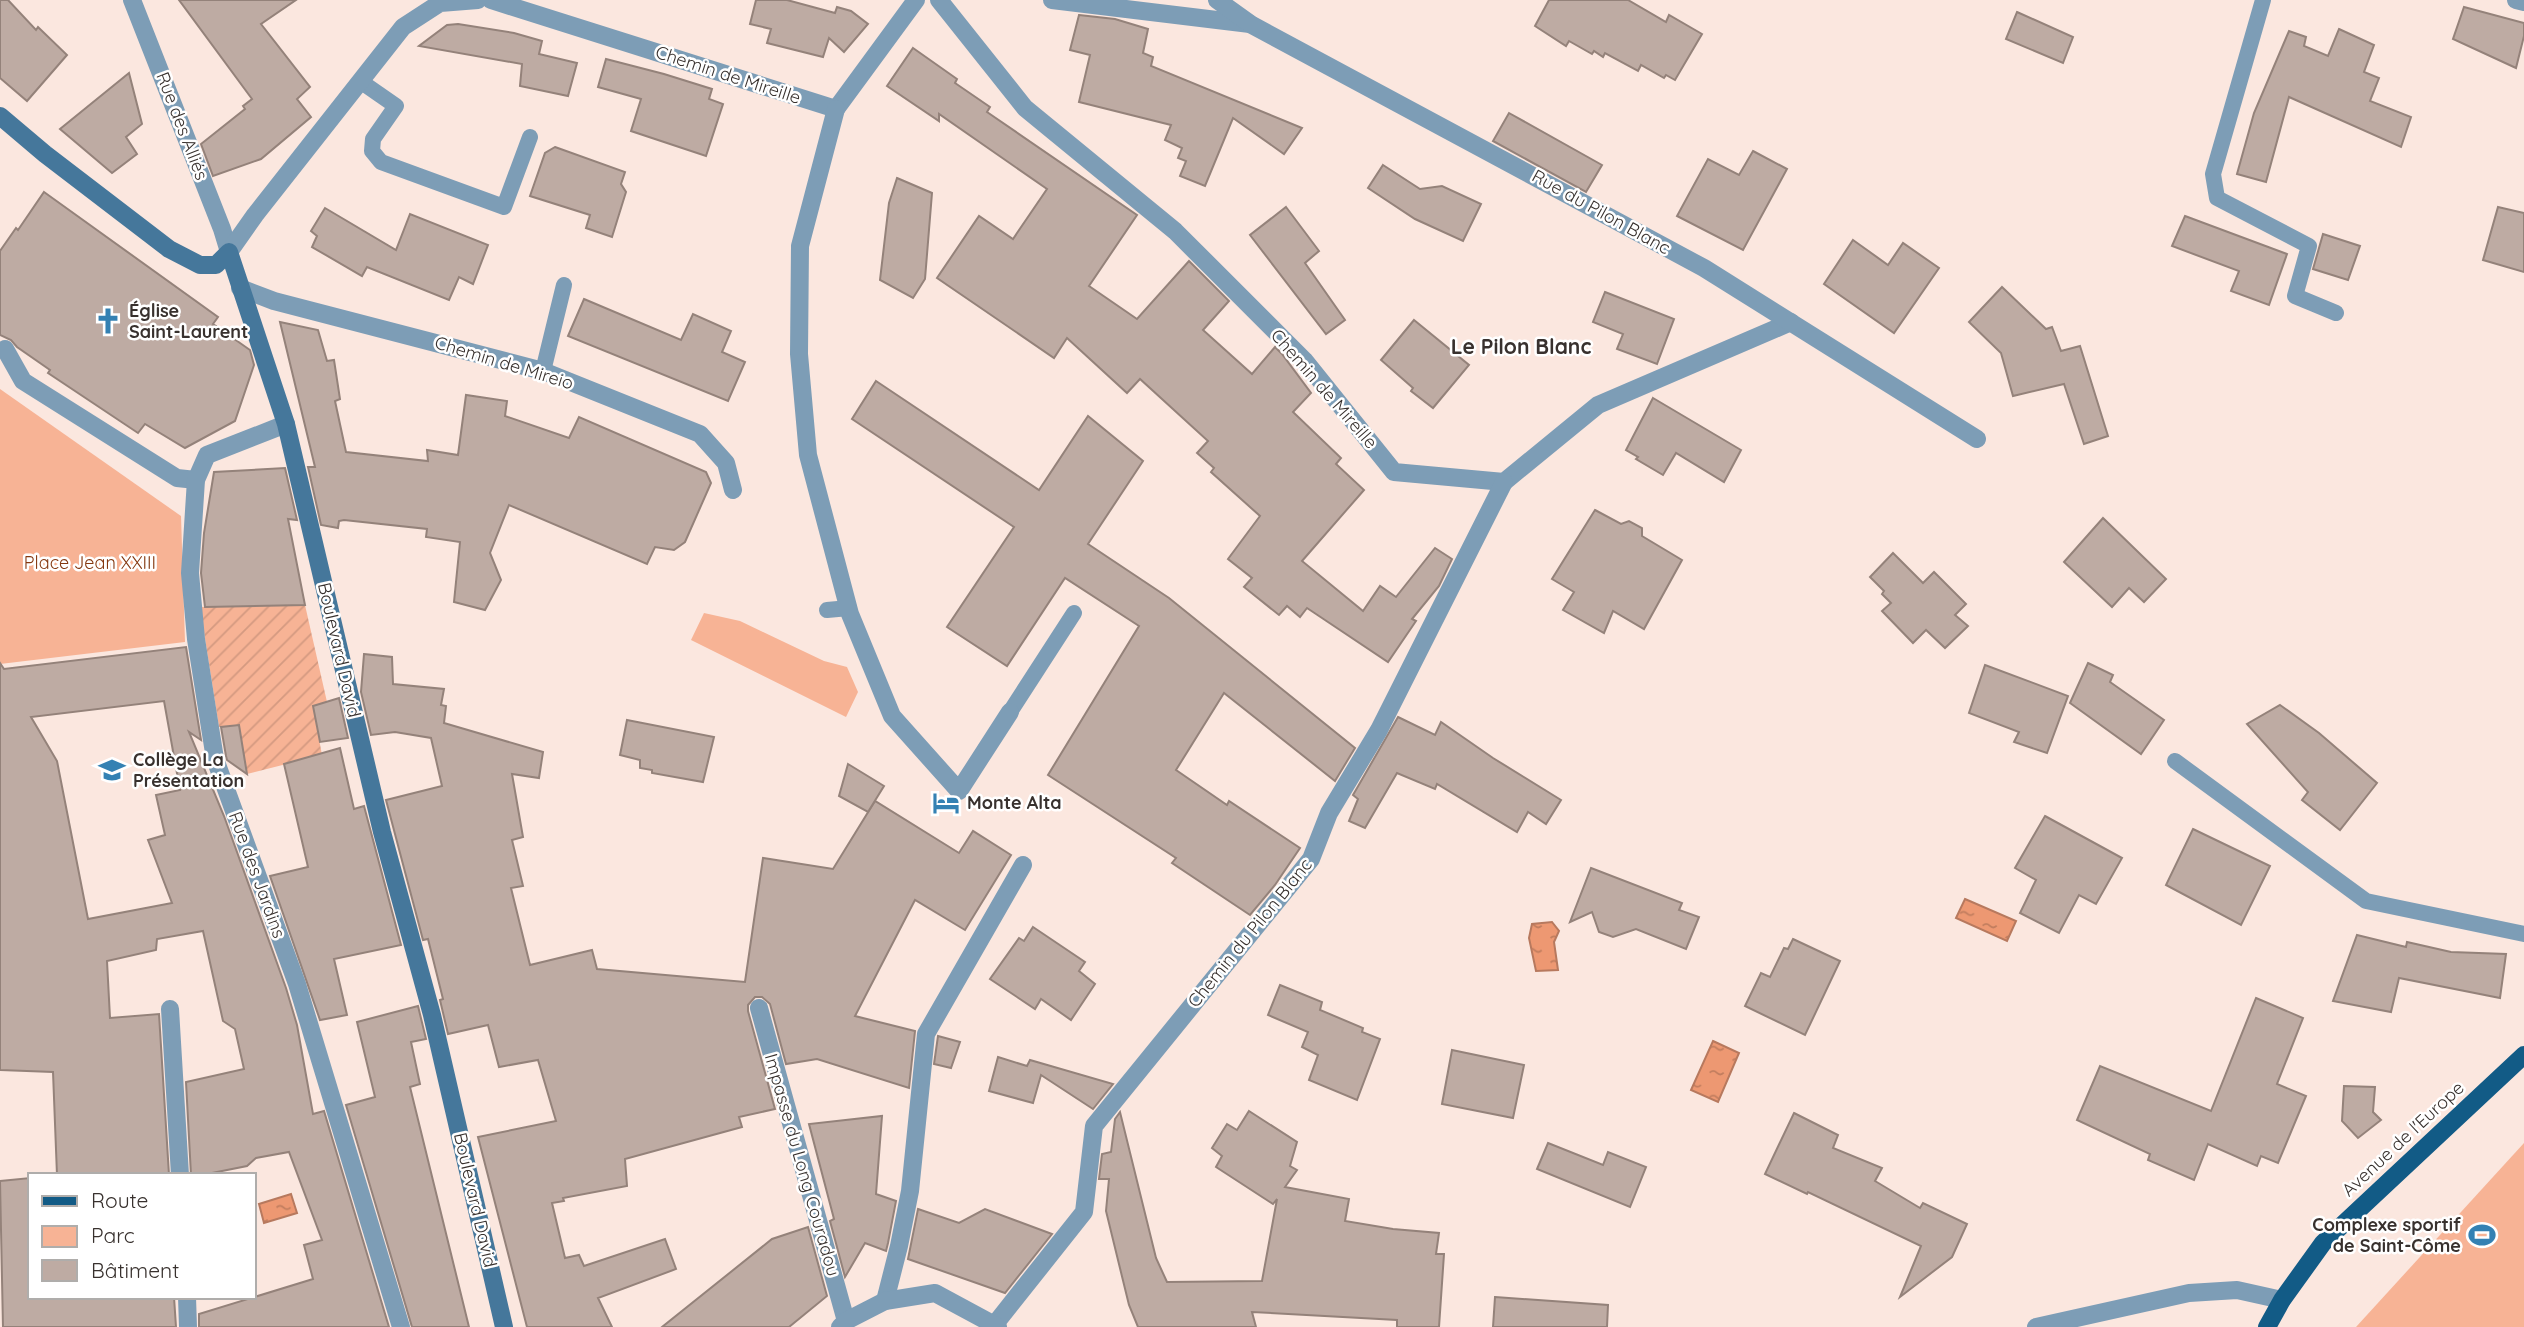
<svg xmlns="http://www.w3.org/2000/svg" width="2524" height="1327" font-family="Quicksand,sans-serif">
  <defs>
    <pattern id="garden-furrows" width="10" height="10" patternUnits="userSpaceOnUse" patternTransform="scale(1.75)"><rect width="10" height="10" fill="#f7b395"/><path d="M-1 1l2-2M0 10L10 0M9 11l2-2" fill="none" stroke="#d49a81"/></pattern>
    <pattern id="water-ripples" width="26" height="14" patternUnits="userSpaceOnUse" patternTransform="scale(1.75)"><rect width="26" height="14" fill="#ed9872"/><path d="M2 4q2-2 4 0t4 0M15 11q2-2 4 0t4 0" fill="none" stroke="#c17d5e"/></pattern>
  </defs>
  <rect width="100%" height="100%" fill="#fbe7df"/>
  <!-- park -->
  <g fill="#f7b395">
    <polygon points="0,389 181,516 185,642 0,664"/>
    <polygon points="704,613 740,621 824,661 847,667 858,692 846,717 691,640"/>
    <polygon points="2524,1143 2524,1327 2356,1327"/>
  </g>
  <!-- garden -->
  <polygon fill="url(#garden-furrows)" points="305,605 327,702 313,707 322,755 247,774 239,725 219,727 200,607"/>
  <!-- water -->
  <g fill="url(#water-ripples)" stroke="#b7795e" stroke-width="2">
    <polygon points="1965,899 2016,921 2007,941 1956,918"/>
    <polygon points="1552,922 1559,931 1554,942 1558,970 1536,971 1529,938 1532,924"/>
    <polygon points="1713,1041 1739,1053 1718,1102 1691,1090"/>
    <polygon points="291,1194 297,1213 264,1223 259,1204"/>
  </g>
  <!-- building -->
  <g fill="#beaba3" stroke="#94827a" stroke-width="2" fill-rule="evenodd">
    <polygon points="0,0 8,0 36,30 38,27 67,55 27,101 0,78"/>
    <polygon points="179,0 296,0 261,24 310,87 297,99 311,117 261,159 213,176 201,144 245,109 243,106 252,99"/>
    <polygon points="756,0 787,0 835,13 837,7 851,11 868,24 844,52 829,38 823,57 767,43 771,29 750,24"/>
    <polygon points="1549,0 1628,0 1666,22 1669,15 1702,34 1675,80 1666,75 1664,78 1641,65 1638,71 1605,53 1603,57 1594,51 1592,54 1569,41 1566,46 1535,26"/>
    <polygon points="2464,7 2524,23 2524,36 2516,68 2453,39"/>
    <polygon points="2017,12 2073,37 2063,63 2006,39"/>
    <polygon points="1079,15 1115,19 1148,29 1143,53 1153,57 1151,66 1302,128 1284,154 1233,118 1205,186 1180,176 1186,161 1178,158 1182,148 1165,140 1171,125 1079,102 1090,55 1070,50"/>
    <polygon points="458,24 514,33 542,41 539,54 577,63 568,96 520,86 522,64 419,46 447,25"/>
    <polygon points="2339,29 2374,45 2364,72 2379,78 2370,101 2411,117 2401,147 2289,97 2266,182 2237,174 2254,113 2289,31 2306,37 2304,46 2328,56"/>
    <polygon points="913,48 957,79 955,83 990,107 987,112 1137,215 1089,286 1137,319 1189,261 1229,301 1203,330 1252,374 1275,347 1282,354 1311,393 1293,412 1341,458 1336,464 1364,490 1302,561 1363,611 1380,586 1396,597 1435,548 1452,559 1439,586 1412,619 1416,621 1388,662 1307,608 1300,617 1287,606 1279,615 1244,587 1252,578 1228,559 1260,516 1211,472 1214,468 1197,453 1208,441 1140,379 1127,393 1067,338 1054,358 937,278 979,216 1013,239 1047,189 939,114 939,121 887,86"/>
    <polygon points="606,59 664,74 712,89 709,99 723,104 706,156 631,131 641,99 598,87"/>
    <polygon points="129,73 142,124 126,137 137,154 112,173 60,129"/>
    <polygon points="1509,113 1602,165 1586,192 1493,141"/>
    <polygon points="555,147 625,172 621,184 626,192 612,237 586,228 590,215 530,196 545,153"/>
    <polygon points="1753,151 1787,169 1743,250 1677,216 1708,159 1739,175"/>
    <polygon points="1383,165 1420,189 1442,186 1481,204 1463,241 1415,219 1368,188"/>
    <polygon points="897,178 932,193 925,279 913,298 880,280 889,203"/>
    <polygon points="44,192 218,317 213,324 250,350 254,365 235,421 185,448 145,424 138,433 48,373 50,370 17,347 11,340 0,335 0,251 16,228 18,230"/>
    <polygon points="1286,207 1319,251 1305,263 1345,320 1326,334 1250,235"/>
    <polygon points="2498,207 2524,213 2524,272 2483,260"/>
    <polygon points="325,208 396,250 410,214 488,245 473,284 459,277 449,300 367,267 362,276 312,247 317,236 311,231"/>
    <polygon points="2185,216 2287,254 2269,305 2231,291 2239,271 2172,246"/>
    <polygon points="2323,234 2360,246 2348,280 2313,269"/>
    <polygon points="1853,240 1888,265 1903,243 1939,268 1894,333 1824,284"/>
    <polygon points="2002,287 2046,329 2052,327 2061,351 2080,346 2108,436 2084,444 2064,384 2013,396 2001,353 1969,322"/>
    <polygon points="1605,292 1674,319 1657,364 1617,349 1623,334 1593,322"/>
    <polygon points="584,299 681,340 693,314 731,331 722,352 745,362 728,401 568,336"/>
    <polygon points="1414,320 1469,365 1433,408 1411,391 1413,388 1381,360"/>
    <polygon points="280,322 318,330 327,361 334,360 340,399 335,401 346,452 428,461 427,450 458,455 466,395 507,401 505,416 569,438 579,417 706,472 711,483 685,542 674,550 655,547 647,564 509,505 490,553 501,580 485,610 454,602 460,542 426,537 427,529 344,520 339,521 338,528 321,525 308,467 315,467"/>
    <polygon points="876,381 1039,490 1088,416 1143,461 1088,544 1169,598 1355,748 1335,781 1224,693 1176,770 1227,805 1229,801 1300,848 1275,885 1250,915 1172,863 1176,858 1048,775 1139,626 1065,578 1007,666 947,627 1014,527 852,419"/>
    <polygon points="1653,398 1741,450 1724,482 1676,453 1663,475 1636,459 1638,457 1626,450"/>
    <polygon points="285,468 297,520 288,519 305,605 205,607 201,573 204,533 214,472"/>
    <polygon points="1595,510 1621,524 1629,521 1642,528 1642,536 1682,560 1644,629 1613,611 1604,633 1563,610 1574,592 1552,579"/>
    <polygon points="2103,518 2166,579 2144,602 2129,588 2112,607 2064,562"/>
    <polygon points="1893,553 1923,583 1934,572 1966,604 1955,615 1968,626 1945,648 1926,630 1913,643 1882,611 1891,603 1882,594 1884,591 1870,577"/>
    <path d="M186,647L201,740L189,732L224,816L286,988L297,1025L313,1114L324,1111L389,1327H199V1314L313,1279L304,1245L322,1240L289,1152L256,1158L247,1166L202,1175H191L186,1082L244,1069L235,1029L223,1021L203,931L157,939L156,950L107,961L110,1018L159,1014L169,1175H57L53,1072L0,1070V663L4,669ZM164,701L180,790L156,795L165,835L148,840L172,903L88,919L57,761L31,717Z"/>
    <polygon points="364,654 392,657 393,684 444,689 441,705 446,706 444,723 543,752 539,778 512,774 523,837 512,840 523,886 511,888 530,965 592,950 597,969 745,982 763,858 833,869 875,801 959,853 973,831 1011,855 965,930 915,900 855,1016 915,1031 909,1088 817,1059 786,1064 770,1004 762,997 755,997 748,1005 748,1011 775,1109 739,1117 742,1127 625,1159 627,1186 563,1198 564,1201 552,1203 565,1258 579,1255 584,1266 665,1239 676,1269 598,1298 612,1327 527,1327 478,1137 556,1121 538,1060 499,1067 488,1025 448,1034 440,1000 443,999 428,939 423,940 386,800 442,786 431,738 395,732 371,735 361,692"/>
    <polygon points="2088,663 2113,675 2110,682 2164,720 2141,754 2070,703"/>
    <polygon points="1985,665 2068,696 2047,753 2014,742 2019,732 1969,713"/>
    <polygon points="339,698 348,738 320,742 313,706"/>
    <polygon points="2280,705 2319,733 2377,783 2340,830 2302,800 2308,792 2247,724"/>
    <polygon points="1398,717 1435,735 1441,722 1493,758 1561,800 1546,824 1528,812 1517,832 1437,784 1435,789 1397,773 1365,828 1349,821 1358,799 1353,795"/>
    <polygon points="627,720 714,737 703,782 652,773 652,770 640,768 640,760 620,755"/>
    <polygon points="239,725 247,774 227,760 226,756 221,727"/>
    <polygon points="340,748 354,809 364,806 401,945 334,959 347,1015 320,1020 270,876 308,867 284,764"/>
    <polygon points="848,764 884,786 868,812 839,796"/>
    <polygon points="2045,816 2122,858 2096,904 2079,895 2059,933 2020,913 2036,880 2015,868"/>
    <polygon points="2193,829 2270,866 2241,925 2166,885"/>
    <polygon points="1591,868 1682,903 1679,910 1699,917 1686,949 1636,929 1613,937 1599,932 1592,912 1570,922"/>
    <polygon points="1033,927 1085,962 1079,971 1095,984 1071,1020 1041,999 1035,1009 990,979 1019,938 1024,941"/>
    <polygon points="2357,935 2406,947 2407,942 2451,952 2506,954 2500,998 2399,978 2391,1012 2333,1001"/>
    <polygon points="1793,939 1840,961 1805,1035 1745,1006 1761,973 1770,977 1784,948 1788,949"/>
    <polygon points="1280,985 1322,1002 1320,1010 1363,1028 1362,1032 1380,1039 1357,1100 1309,1080 1318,1055 1302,1047 1308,1032 1268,1015"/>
    <polygon points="2256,998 2303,1018 2277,1084 2306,1096 2278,1163 2261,1156 2257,1166 2208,1144 2194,1180 2148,1160 2150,1154 2077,1120 2100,1066 2211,1111"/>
    <polygon points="418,1006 426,1039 411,1042 420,1084 410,1087 469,1327 412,1327 346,1105 375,1097 357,1022"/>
    <polygon points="938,1036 960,1042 951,1068 934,1064"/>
    <polygon points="1452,1050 1524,1065 1513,1118 1442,1104"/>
    <polygon points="998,1057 1027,1066 1030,1060 1113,1084 1093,1109 1041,1075 1033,1103 989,1091"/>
    <polygon points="2344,1086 2375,1087 2373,1112 2381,1120 2358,1138 2342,1121"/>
    <polygon points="1249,1111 1297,1142 1290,1166 1297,1170 1285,1187 1349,1199 1345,1221 1393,1229 1439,1233 1436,1254 1444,1254 1439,1327 1397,1327 1397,1320 1252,1312 1256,1327 1138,1327 1129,1305 1106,1211 1109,1179 1099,1179 1102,1154 1111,1152 1115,1119 1120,1112 1156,1258 1167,1282 1262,1281 1277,1199 1273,1204 1216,1167 1222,1156 1212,1148 1227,1124 1237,1130"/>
    <polygon points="1794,1113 1838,1135 1833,1148 1882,1168 1875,1181 1920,1208 1923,1203 1967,1224 1952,1257 1900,1297 1921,1246 1808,1192 1807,1194 1765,1174"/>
    <polygon points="882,1116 876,1194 896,1201 888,1243 886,1251 865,1243 845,1277 830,1221 834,1219 809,1124"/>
    <polygon points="1548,1143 1603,1165 1608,1152 1646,1167 1630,1207 1537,1169"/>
    <polygon points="30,1178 30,1297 174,1297 176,1327 3,1327 0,1181"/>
    <polygon points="918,1209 959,1223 985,1209 1052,1234 1005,1293 908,1259"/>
    <polygon points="808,1227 827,1296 789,1327 662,1327 772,1239"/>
    <polygon points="1495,1297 1608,1305 1607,1327 1493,1327"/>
  </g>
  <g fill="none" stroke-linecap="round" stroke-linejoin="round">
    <!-- lane -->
    <g stroke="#7d9db6" stroke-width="16">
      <polyline points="2263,0 2213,174 2217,198 2309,246 2295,296 2336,313"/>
      <polyline points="360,81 396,106 373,139 372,151 381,162 504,207 530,137"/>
      <polyline points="543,371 564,285"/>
      <polyline points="827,610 849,608"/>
      <polyline points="1010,712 1074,613"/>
      <polyline points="2175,761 2366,901 2524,934"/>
    </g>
    <!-- street -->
    <g stroke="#7d9db6" stroke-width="18">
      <polyline points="132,0 222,229 229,252"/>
      <polyline points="491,0 836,109 916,0"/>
      <polyline points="939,0 1025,108 1175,231 1304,360 1394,472 1504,482 1598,405 1791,322"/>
      <polyline points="1052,0 1250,24"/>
      <polyline points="1217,0 1252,25 1704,268 1977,439"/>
      <polyline points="2516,0 2524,2"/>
      <polyline points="836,109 800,246 799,354 808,455 850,614 892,716 959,791 1010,712"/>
      <polyline points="229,252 255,215 403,27 440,3 478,0"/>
      <polyline points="240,288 274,301 543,371 700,434 726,463 733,490"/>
      <polyline points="5,349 23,381 177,478 196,480"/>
      <polyline points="286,424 207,455 196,480 190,573 196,639 215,759 297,984 401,1327"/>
      <polyline points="759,1008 846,1321"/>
      <polyline points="170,1009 180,1175"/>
      <polyline points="187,1297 188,1327"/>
      <polyline points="885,1301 899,1246 910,1191 926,1034 1023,865"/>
      <polyline points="995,1324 1084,1212 1094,1126 1311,859 1329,813 1379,730 1504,482"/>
      <polyline points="840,1327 846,1321 885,1301 935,1293 998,1327"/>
      <polyline points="2036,1327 2189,1293 2237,1290 2282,1300"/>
    </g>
    <!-- secondary -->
    <polyline stroke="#45779b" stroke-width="18" points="0,116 45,154 169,249 200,265 216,265 229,252 286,424 382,832 432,1015 504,1327"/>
    <!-- primary -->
    <polyline stroke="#125b86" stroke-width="18" points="2267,1327 2282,1300 2323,1243 2524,1055"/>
  </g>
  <!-- icons -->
  <defs>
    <g id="church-bare" transform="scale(2.1)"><path d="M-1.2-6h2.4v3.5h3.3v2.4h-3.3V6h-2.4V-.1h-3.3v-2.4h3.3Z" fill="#3481b3" stroke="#fff" stroke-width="2.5" paint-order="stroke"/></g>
    <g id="school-bare" transform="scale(2.1)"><path d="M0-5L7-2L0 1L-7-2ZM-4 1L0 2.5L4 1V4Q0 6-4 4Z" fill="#3481b3" stroke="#fff" stroke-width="2.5" paint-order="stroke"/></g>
    <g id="hotel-bare" transform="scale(2.1)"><path d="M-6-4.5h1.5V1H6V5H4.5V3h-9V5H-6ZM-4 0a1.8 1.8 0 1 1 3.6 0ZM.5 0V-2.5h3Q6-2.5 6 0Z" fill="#3481b3" stroke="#fff" stroke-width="2.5" paint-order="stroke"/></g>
    <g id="stadium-bare" transform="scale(2.1)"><path d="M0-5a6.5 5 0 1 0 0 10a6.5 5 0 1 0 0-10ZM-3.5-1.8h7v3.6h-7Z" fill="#3481b3" stroke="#fff" stroke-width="2.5" paint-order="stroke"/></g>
  </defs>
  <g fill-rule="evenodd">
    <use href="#church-bare" x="108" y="321"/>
    <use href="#school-bare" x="112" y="770"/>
    <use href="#hotel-bare" x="946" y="803"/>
    <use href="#stadium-bare" x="2482" y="1235"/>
  </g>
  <g text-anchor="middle" stroke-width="5" stroke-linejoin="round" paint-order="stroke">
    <!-- street labels -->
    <g font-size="18" fill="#38312e" stroke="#fff">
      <text transform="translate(728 75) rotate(18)" y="6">Chemin de Mireille</text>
      <text transform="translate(182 126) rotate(69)" y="6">Rue des Alliés</text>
      <text transform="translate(1601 212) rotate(29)" y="6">Rue du Pilon Blanc</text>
      <text transform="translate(504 363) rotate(17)" y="6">Chemin de Mireio</text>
      <text transform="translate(1324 389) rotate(49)" y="6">Chemin de Mireille</text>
      <text transform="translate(339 650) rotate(77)" y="6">Boulevard David</text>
      <text transform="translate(257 875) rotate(70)" y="6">Rue des Jardins</text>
      <text transform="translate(1250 933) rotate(-51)" y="6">Chemin du Pilon Blanc</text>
      <text transform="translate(2403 1139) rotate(-43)" y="6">Avenue de l'Europe</text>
      <text transform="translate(802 1165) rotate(74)" y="6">Impasse du Long Couradou</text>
      <text transform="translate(475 1200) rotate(77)" y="6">Boulevard David</text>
    </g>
    <!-- poi labels -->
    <g font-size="18" font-weight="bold" fill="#38312e" stroke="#fff" text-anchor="start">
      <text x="129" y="317">Église<tspan x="129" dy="21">Saint-Laurent</tspan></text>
      <text x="133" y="766">Collège La<tspan x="133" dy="21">Présentation</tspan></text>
      <text x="967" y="809">Monte Alta</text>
      <text x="2461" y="1231" text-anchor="end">Complexe sportif<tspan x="2461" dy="21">de Saint-Côme</tspan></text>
    </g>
    <!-- park labels -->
    <g font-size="18" fill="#843810" stroke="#fff">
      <text x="90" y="569">Place Jean XXIII</text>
    </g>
    <!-- quarter labels -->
    <g font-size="21" font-weight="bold" fill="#38312e" stroke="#fff">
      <text x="1521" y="354">Le Pilon Blanc</text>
    </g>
  </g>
  <!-- legend -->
  <rect x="28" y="1173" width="228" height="126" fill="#ffffff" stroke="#afadab" stroke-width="2"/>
  <rect x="42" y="1196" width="35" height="10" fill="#125b86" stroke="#afadab" stroke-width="2"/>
  <text x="91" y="1208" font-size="21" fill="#38312e">Route</text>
  <rect x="42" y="1226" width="35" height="21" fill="#f7b395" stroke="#afadab" stroke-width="2"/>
  <text x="91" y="1243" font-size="21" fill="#38312e">Parc</text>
  <rect x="42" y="1260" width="35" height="21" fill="#beaba3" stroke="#afadab" stroke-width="2"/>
  <text x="91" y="1278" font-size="21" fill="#38312e">Bâtiment</text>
</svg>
